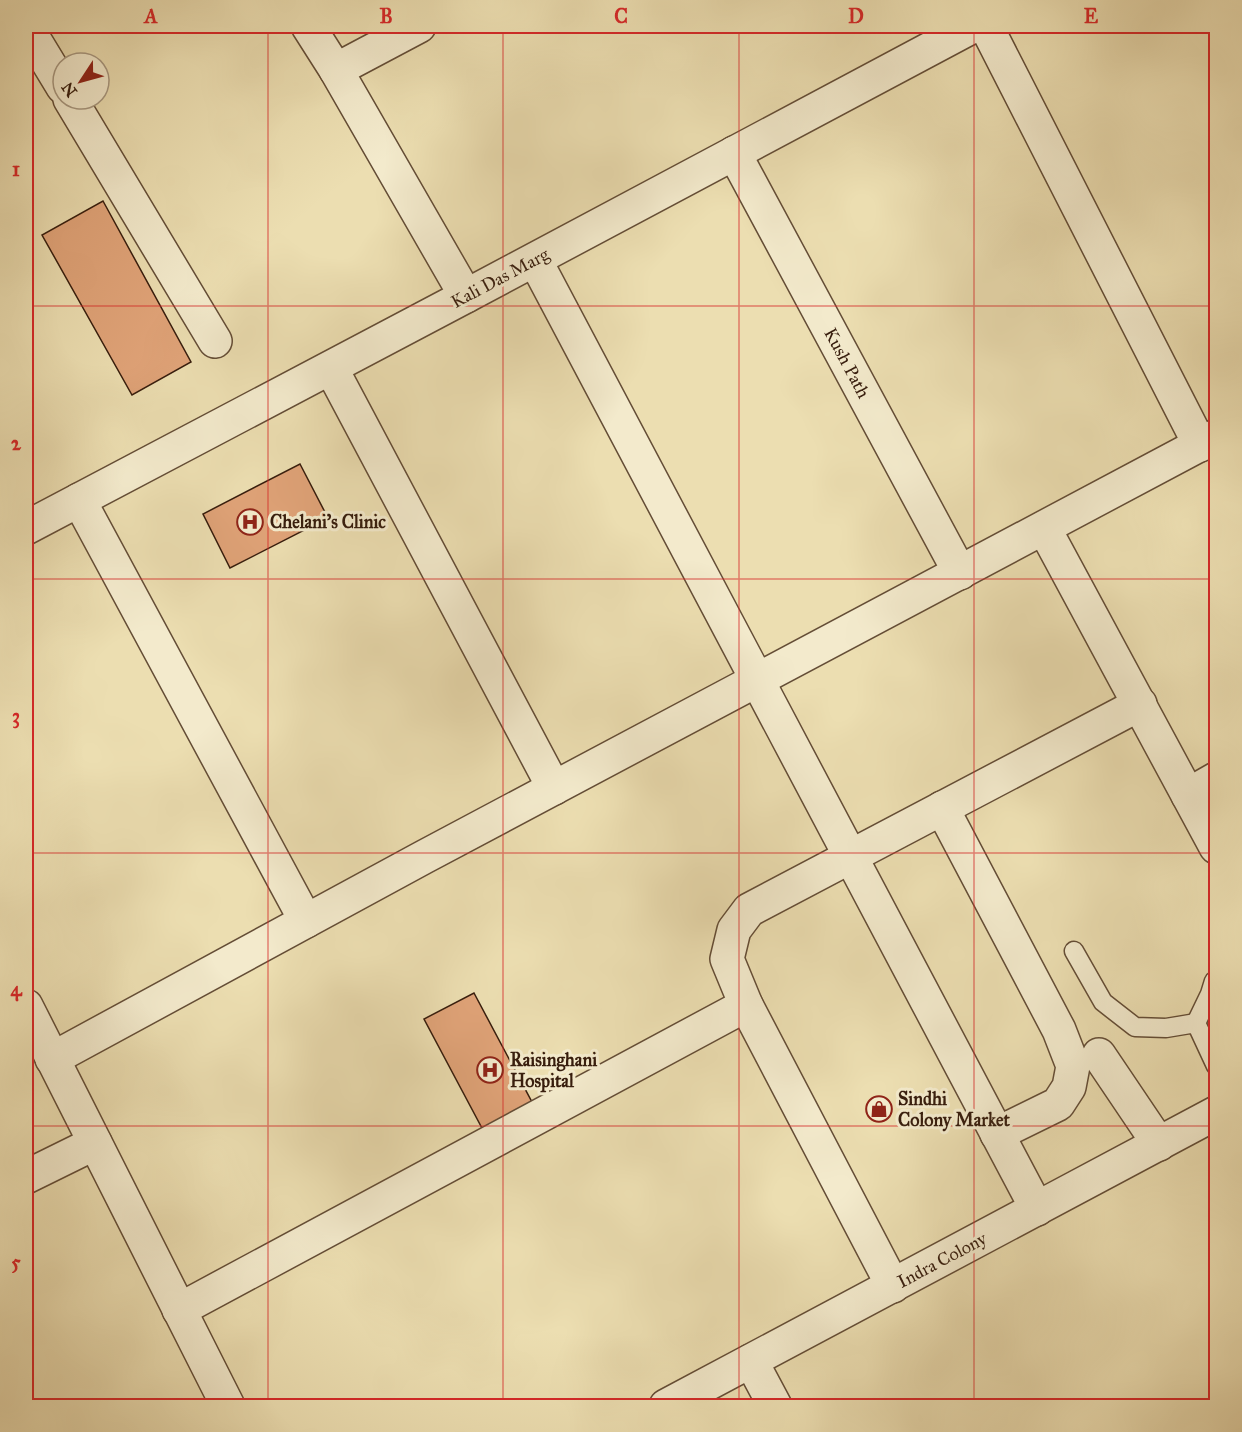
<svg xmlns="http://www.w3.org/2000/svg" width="1242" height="1432" font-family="'IM FELL Great Primer',serif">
  <rect width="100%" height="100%" fill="#ecdeb1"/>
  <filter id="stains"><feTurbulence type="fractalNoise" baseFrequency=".00333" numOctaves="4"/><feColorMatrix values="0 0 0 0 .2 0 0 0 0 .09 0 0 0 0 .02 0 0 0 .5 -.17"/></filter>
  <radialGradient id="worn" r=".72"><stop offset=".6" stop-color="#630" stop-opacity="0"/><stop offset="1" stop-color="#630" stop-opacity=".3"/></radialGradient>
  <!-- building -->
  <g fill="#e0a378" stroke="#371d0d" stroke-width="1.5">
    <polygon points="103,201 191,362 132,395 42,235"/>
    <polygon points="300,464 328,518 230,568 203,514"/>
    <polygon points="474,993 533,1104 483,1130 424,1019"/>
  </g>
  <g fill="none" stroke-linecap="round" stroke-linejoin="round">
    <!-- service casing -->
    <g stroke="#644d36" stroke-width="21">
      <g id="service">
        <polyline points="1074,951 1103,1002 1135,1027 1166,1028 1196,1023 1216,1066"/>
        <polyline points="1196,1023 1210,994 1214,981"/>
      </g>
    </g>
    <!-- minor casing -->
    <g stroke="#644d36" stroke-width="36">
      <g id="minor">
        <polyline points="26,26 63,87"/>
        <polyline points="308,26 336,70 466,296"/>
        <polyline points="986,26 1200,445"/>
        <polyline points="336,70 419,26"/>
        <polyline points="70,99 215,341"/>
        <polyline points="734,153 960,573"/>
        <polyline points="535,260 1037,1209"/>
        <polyline points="331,368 554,788"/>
        <polyline points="79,500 306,921"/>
        <polyline points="26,528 466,296 973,26"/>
        <polyline points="1044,528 1216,847"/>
        <polyline points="1188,795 1216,779"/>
        <polyline points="942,808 1059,1030 1073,1066 1069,1087 1058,1104 997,1134"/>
        <polyline points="26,1006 228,1406"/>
        <polyline points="1099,1055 1159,1144"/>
        <polyline points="52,1059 424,857 1216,436"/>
        <polyline points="26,1177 95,1143"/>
        <polyline points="893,1286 746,1005 727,959 734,930 749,910 1140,704"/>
        <polyline points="179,1310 746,1005"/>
        <polyline points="751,1361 775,1406"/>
        <polyline points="666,1406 1216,1113"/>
      </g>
    </g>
    <!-- service -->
    <use href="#service" stroke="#f3eacc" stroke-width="18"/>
    <!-- minor -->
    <use href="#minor" stroke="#f3eacc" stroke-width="33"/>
  </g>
  <!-- grid -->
  <path fill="none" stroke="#d62828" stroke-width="1.5" stroke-opacity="0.55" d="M268,26V1406M503,26V1406M739,26V1406M974,26V1406M26,306H1216M26,579H1216M26,853H1216M26,1126H1216"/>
  <!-- icons -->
  <defs>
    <g id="hospital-ring" transform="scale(1.35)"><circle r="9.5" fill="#f3eacc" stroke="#8f2418" stroke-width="1.5"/><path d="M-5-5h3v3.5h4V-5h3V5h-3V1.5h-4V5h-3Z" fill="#8f2418"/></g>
    <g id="shop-ring" transform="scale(1.35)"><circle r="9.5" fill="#f3eacc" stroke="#8f2418" stroke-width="1.5"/><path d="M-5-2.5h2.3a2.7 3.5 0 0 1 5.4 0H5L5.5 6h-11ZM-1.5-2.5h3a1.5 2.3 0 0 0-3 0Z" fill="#8f2418"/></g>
  </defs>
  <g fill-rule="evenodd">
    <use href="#hospital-ring" x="250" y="522"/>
    <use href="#hospital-ring" x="490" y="1070"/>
    <use href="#shop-ring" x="879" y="1109"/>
  </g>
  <g text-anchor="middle" stroke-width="6" stroke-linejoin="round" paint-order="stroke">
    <!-- street labels -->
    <g font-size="18" fill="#371d0d" stroke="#f3eacc">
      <text transform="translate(500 278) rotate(-28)" y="6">Kali Das Marg</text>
      <text transform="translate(847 363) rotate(62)" y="6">Kush Path</text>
      <text transform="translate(942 1260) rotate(-28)" y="6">Indra Colony</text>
    </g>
    <!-- poi labels -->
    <g font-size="18" font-weight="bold" fill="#371d0d" stroke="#f3eacc" text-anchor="start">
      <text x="270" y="528">Chelani's Clinic</text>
      <text x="510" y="1066">Raisinghani<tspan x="510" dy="21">Hospital</tspan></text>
      <text x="898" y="1105">Sindhi<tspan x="898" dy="21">Colony Market</tspan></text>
    </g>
  </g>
  <!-- margin -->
  <rect width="1242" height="1432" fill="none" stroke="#ecdeb1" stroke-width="66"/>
  <!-- north arrow -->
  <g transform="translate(81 81) rotate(234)"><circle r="28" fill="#f3eacc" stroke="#a89880" stroke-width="1.5"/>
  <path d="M0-4.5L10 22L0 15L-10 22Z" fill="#8f2418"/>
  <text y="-9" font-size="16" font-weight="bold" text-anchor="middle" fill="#371d0d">N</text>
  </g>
  <rect x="33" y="33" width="1176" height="1366" fill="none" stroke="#d62828" stroke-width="2"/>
  <g font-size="20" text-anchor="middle" font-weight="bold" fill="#d62828">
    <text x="151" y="23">A</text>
    <text x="386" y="23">B</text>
    <text x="621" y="23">C</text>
    <text x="856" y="23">D</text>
    <text x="1091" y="23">E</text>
    <text x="16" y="176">1</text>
    <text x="16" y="450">2</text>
    <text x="16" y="723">3</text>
    <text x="16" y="996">4</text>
    <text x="16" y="1269">5</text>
  </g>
  <rect width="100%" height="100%" filter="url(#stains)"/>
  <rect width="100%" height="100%" fill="url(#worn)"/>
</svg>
